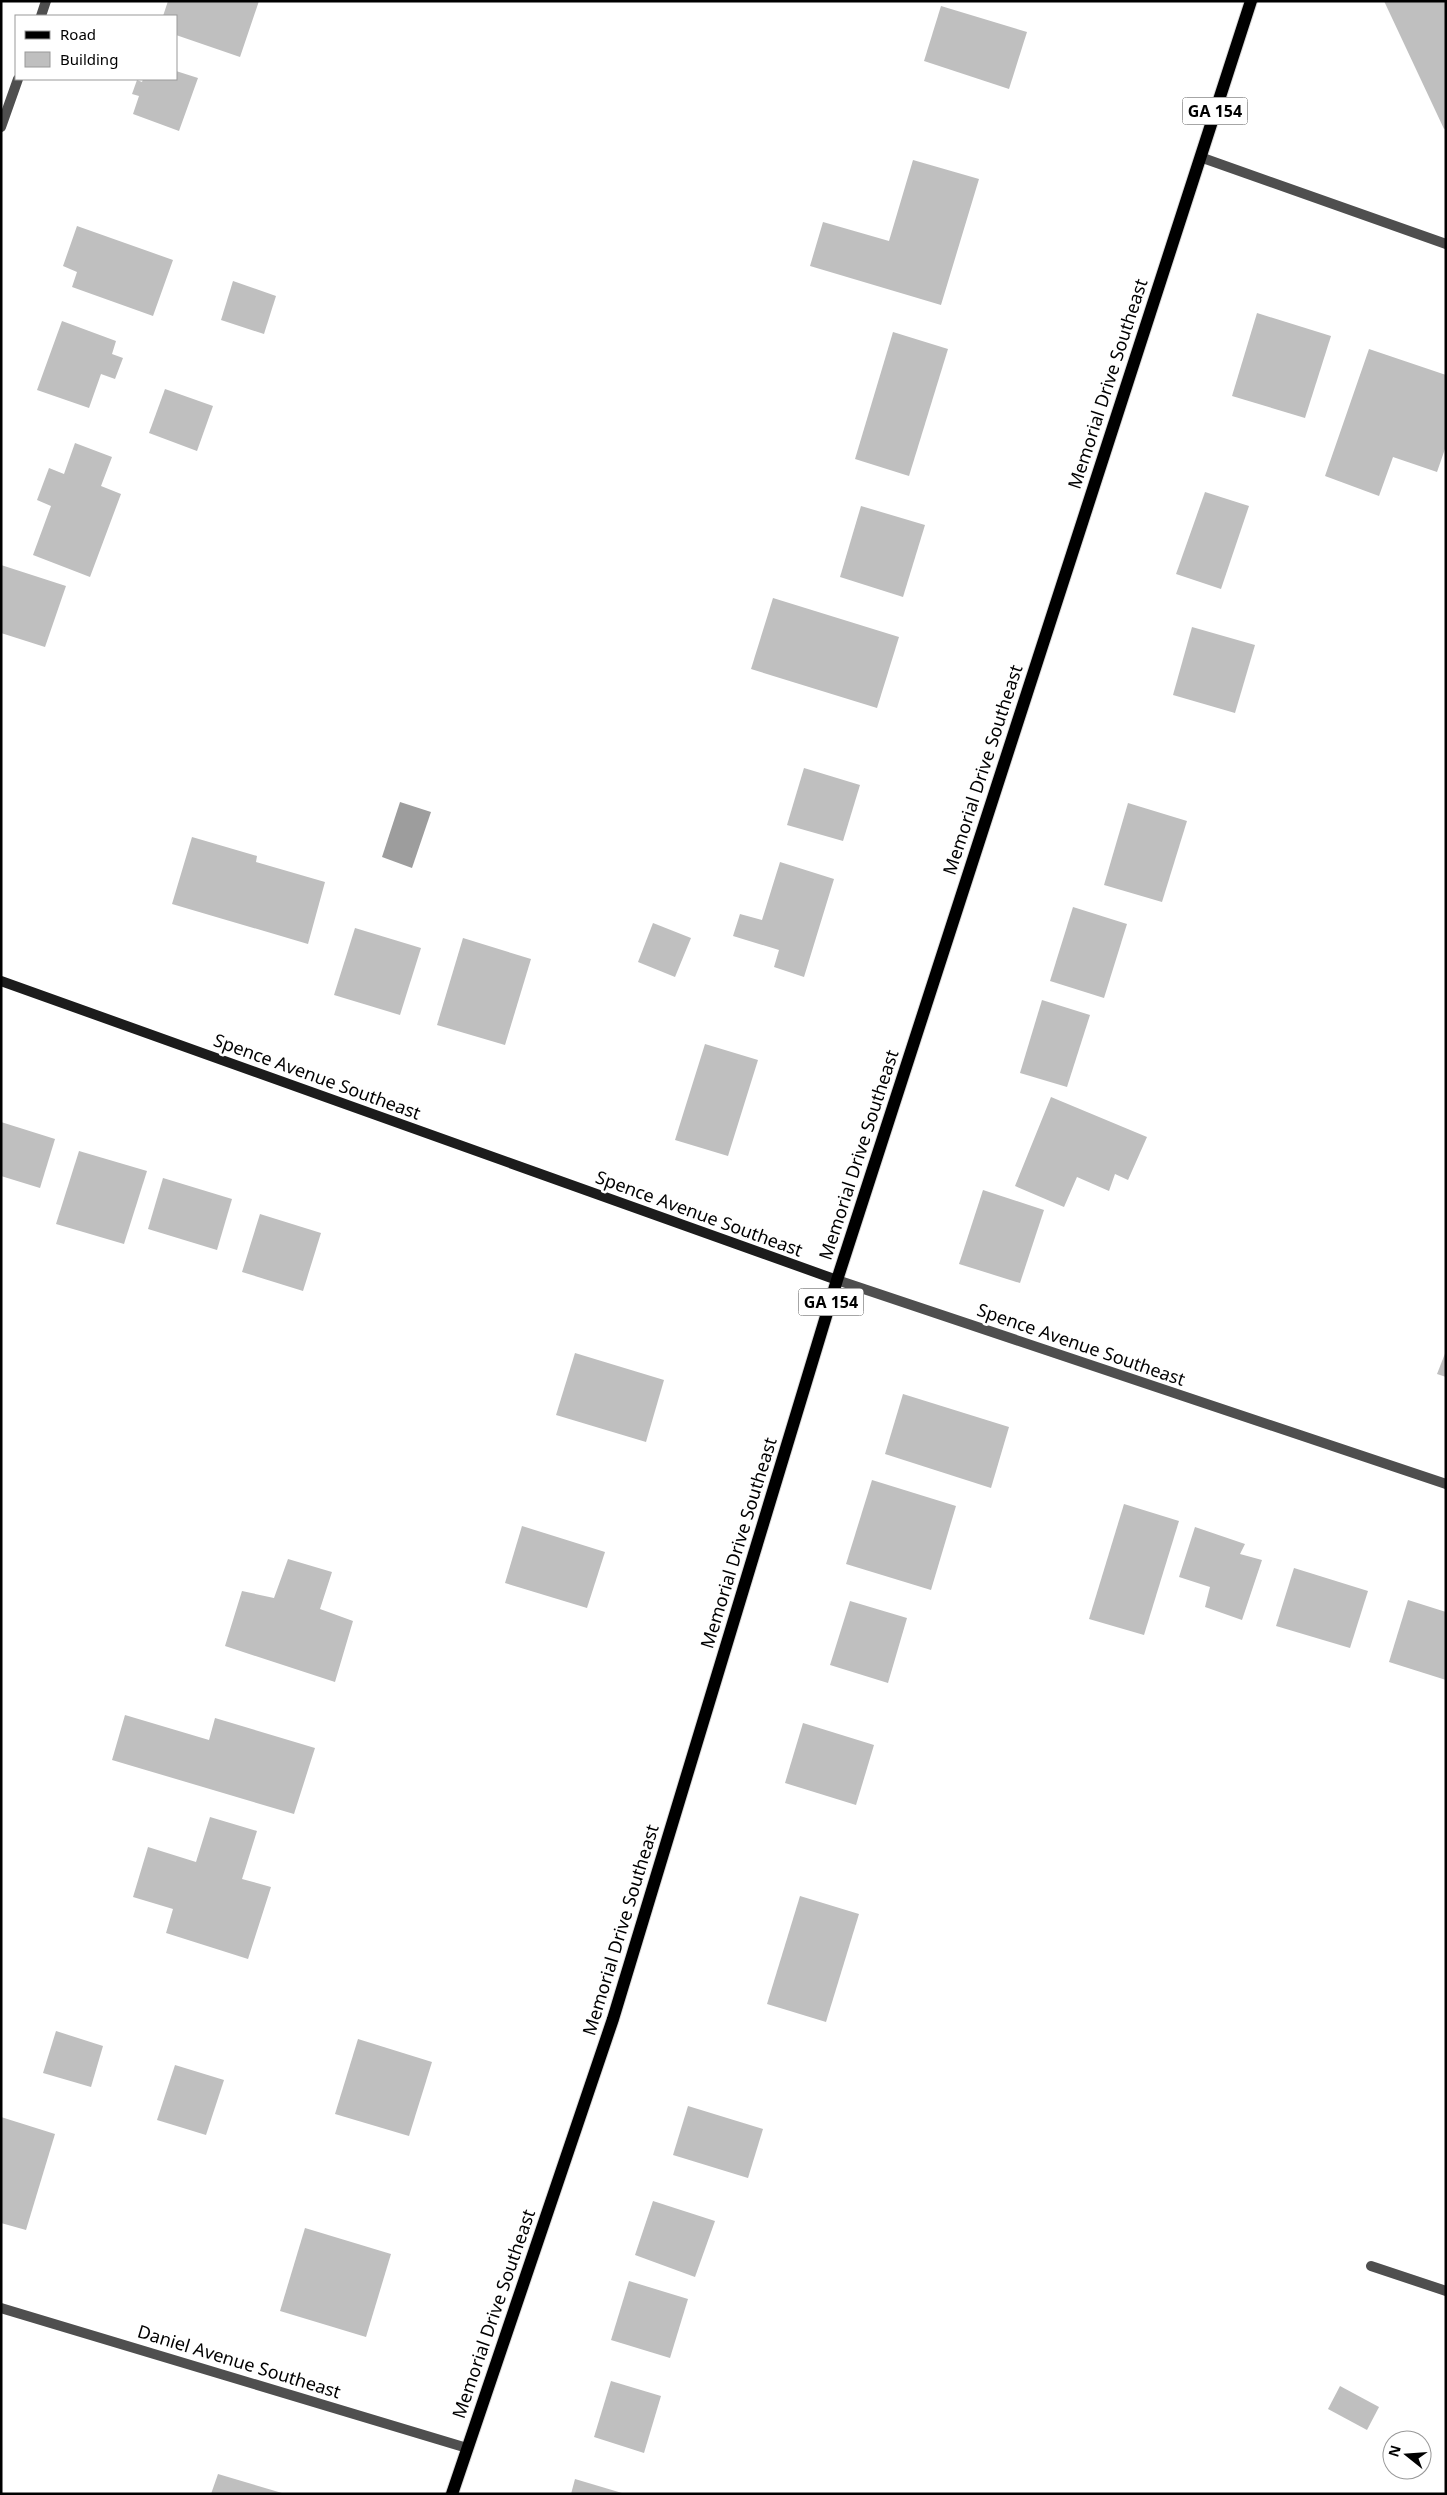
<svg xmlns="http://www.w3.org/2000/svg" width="1447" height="2495" font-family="'Noto Sans',sans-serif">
  <rect width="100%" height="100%" fill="#fff"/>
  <!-- water -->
  <polygon fill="#9d9d9d" points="400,802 431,812 412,868 382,857"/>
  <!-- building -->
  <g fill="#bfbfbf">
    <polygon points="168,1 259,1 240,57 176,35 176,16 163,16"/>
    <polygon points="1384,1 1446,1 1446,128 1444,129"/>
    <polygon points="941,6 1027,32 1009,89 924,61"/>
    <polygon points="176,71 198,78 179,131 133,114 139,96 132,94 137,80 142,82 143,79 176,79"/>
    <polygon points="913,160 979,179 941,305 810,266 823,222 889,241"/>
    <polygon points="77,226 173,260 153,316 72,287 77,272 63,266"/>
    <polygon points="233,281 276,296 264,334 221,320"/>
    <polygon points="1257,313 1331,336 1305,418 1232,396"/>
    <polygon points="62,321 116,341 112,354 123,358 115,379 101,374 89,408 37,390"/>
    <polygon points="893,332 948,349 909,476 855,459"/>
    <polygon points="1369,349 1446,375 1446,446 1437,472 1393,457 1379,496 1325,476"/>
    <polygon points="165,389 213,406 197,451 149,433"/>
    <polygon points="75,443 112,457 101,486 121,494 90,577 33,555 51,506 37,500 49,468 64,474"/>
    <polygon points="1205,492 1249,506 1221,589 1176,574"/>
    <polygon points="861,506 925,525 903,597 840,577"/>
    <polygon points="1,565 66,586 45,647 1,633"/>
    <polygon points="773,598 899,637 877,708 751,669"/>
    <polygon points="1192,627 1255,645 1235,713 1173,695"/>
    <polygon points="804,768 860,785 843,841 787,825"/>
    <polygon points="1128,803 1187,821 1162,902 1104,885"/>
    <polygon points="192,837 257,856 256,862 325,882 308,944 172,904"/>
    <polygon points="780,862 834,879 804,977 774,967 779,950 733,936 740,914 762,920"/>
    <polygon points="1073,907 1127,924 1104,998 1050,981"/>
    <polygon points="653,923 691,938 675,977 638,962"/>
    <polygon points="355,928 421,948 400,1015 334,995"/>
    <polygon points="463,938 531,959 505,1045 437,1025"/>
    <polygon points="1042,1000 1090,1015 1067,1087 1020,1073"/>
    <polygon points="705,1044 758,1060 728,1156 675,1140"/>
    <polygon points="1051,1097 1147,1137 1128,1180 1115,1174 1109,1191 1077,1177 1064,1207 1015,1186"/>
    <polygon points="1,1122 55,1139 40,1188 1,1176"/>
    <polygon points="79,1151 147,1171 124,1244 56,1224"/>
    <polygon points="163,1178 232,1199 217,1250 148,1229"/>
    <polygon points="983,1190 1044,1210 1020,1283 959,1264"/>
    <polygon points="260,1214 321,1233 303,1291 242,1272"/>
    <polygon points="1446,1351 1446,1377 1437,1374"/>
    <polygon points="575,1353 664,1380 646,1442 556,1415"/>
    <polygon points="903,1394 1009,1427 991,1488 885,1454"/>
    <polygon points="872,1480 956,1506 931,1590 846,1564"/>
    <polygon points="1124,1504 1179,1521 1144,1635 1089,1619"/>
    <polygon points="522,1526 605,1552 587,1608 505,1583"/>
    <polygon points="1195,1527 1245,1544 1240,1554 1262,1560 1242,1620 1205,1607 1210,1587 1179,1577"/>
    <polygon points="288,1559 332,1572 320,1609 353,1621 335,1682 225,1646 242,1591 274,1598"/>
    <polygon points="1294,1568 1368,1591 1350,1648 1276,1626"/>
    <polygon points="1408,1600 1446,1612 1446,1680 1389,1662"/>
    <polygon points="850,1601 907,1618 888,1683 830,1665"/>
    <polygon points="125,1715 209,1740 215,1718 315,1748 294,1814 112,1760"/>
    <polygon points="803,1723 874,1745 856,1805 785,1783"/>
    <polygon points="210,1817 257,1831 242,1879 271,1887 248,1959 166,1933 173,1909 133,1897 148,1847 196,1862"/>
    <polygon points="800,1896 859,1914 826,2022 767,2004"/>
    <polygon points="56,2031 103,2046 91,2087 43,2073"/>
    <polygon points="358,2039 432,2062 409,2136 335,2114"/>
    <polygon points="175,2065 224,2080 206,2135 157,2120"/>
    <polygon points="688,2106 763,2129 748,2178 673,2155"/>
    <polygon points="1,2117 55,2134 26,2230 1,2223"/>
    <polygon points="653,2201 715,2221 695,2277 635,2255"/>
    <polygon points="305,2228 391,2254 366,2337 280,2311"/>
    <polygon points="629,2281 688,2299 670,2358 611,2340"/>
    <polygon points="611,2381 661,2396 644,2453 594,2437"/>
    <polygon points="1340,2386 1379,2407 1367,2430 1328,2409"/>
    <polygon points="218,2474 282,2493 282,2494 211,2494"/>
    <polygon points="575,2479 622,2493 622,2494 571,2494"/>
  </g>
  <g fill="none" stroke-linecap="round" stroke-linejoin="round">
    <!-- primary casing -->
    <g stroke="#dbdbdb" stroke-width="14">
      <polyline id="primary" points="452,2494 613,2019 837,1280 1251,1"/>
    </g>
    <!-- lane -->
    <polyline stroke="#4f4f4f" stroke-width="10" points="1371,2266 1446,2291"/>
    <!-- street -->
    <g stroke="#4f4f4f" stroke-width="10">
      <polyline points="41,16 46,1"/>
      <polyline points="1,127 18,79"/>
      <polyline points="1200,157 1446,244"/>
      <polyline points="837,1280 1446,1484"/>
      <polyline points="1,2308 467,2448"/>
    </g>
    <!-- secondary -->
    <polyline stroke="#1c1c1c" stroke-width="10" points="1,981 837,1280"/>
    <!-- primary -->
    <use href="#primary" stroke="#000" stroke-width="12"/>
  </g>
  <g text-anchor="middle" stroke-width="5" stroke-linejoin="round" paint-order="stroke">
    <!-- shield labels -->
    <g fill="#fff" stroke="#4c4c4c" stroke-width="1">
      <rect x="1182.5" y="97.5" width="65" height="27" rx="4"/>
      <rect x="798.5" y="1288.5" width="65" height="27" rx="4"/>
    </g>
    <g font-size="16" font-weight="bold" fill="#000">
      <text x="1215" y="117">GA 154</text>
      <text x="831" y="1308">GA 154</text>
    </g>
    <!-- street labels -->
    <g font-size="18" fill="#000" stroke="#fff">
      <text transform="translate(1108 384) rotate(-72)" y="6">Memorial Drive Southeast</text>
      <text transform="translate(983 770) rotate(-72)" y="6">Memorial Drive Southeast</text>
      <text transform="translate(317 1077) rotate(20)" y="6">Spence Avenue Southeast</text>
      <text transform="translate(859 1155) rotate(-72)" y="6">Memorial Drive Southeast</text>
      <text transform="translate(699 1214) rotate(20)" y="6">Spence Avenue Southeast</text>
      <text transform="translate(1081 1345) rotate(19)" y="6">Spence Avenue Southeast</text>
      <text transform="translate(739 1543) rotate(-73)" y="6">Memorial Drive Southeast</text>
      <text transform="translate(621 1930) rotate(-73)" y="6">Memorial Drive Southeast</text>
      <text transform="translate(494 2314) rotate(-71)" y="6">Memorial Drive Southeast</text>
      <text transform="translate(239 2362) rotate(17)" y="6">Daniel Avenue Southeast</text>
    </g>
  </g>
  <!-- border -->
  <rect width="1447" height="2495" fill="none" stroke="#000000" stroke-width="5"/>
  <!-- legend -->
  <rect x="15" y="15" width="162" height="65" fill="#ffffff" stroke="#999999"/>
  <rect x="25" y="31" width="25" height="8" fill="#000000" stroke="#999999"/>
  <text x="60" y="40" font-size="15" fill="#000000">Road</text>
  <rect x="25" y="52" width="25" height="15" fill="#bfbfbf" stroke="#999999"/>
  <text x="60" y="65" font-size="15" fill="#000000">Building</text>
  <!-- north arrow -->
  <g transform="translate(1407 2455) rotate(287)"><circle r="24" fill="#ffffff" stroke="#999999"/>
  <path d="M0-4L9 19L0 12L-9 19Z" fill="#000000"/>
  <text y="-8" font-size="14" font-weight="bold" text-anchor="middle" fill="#000000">N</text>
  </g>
</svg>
